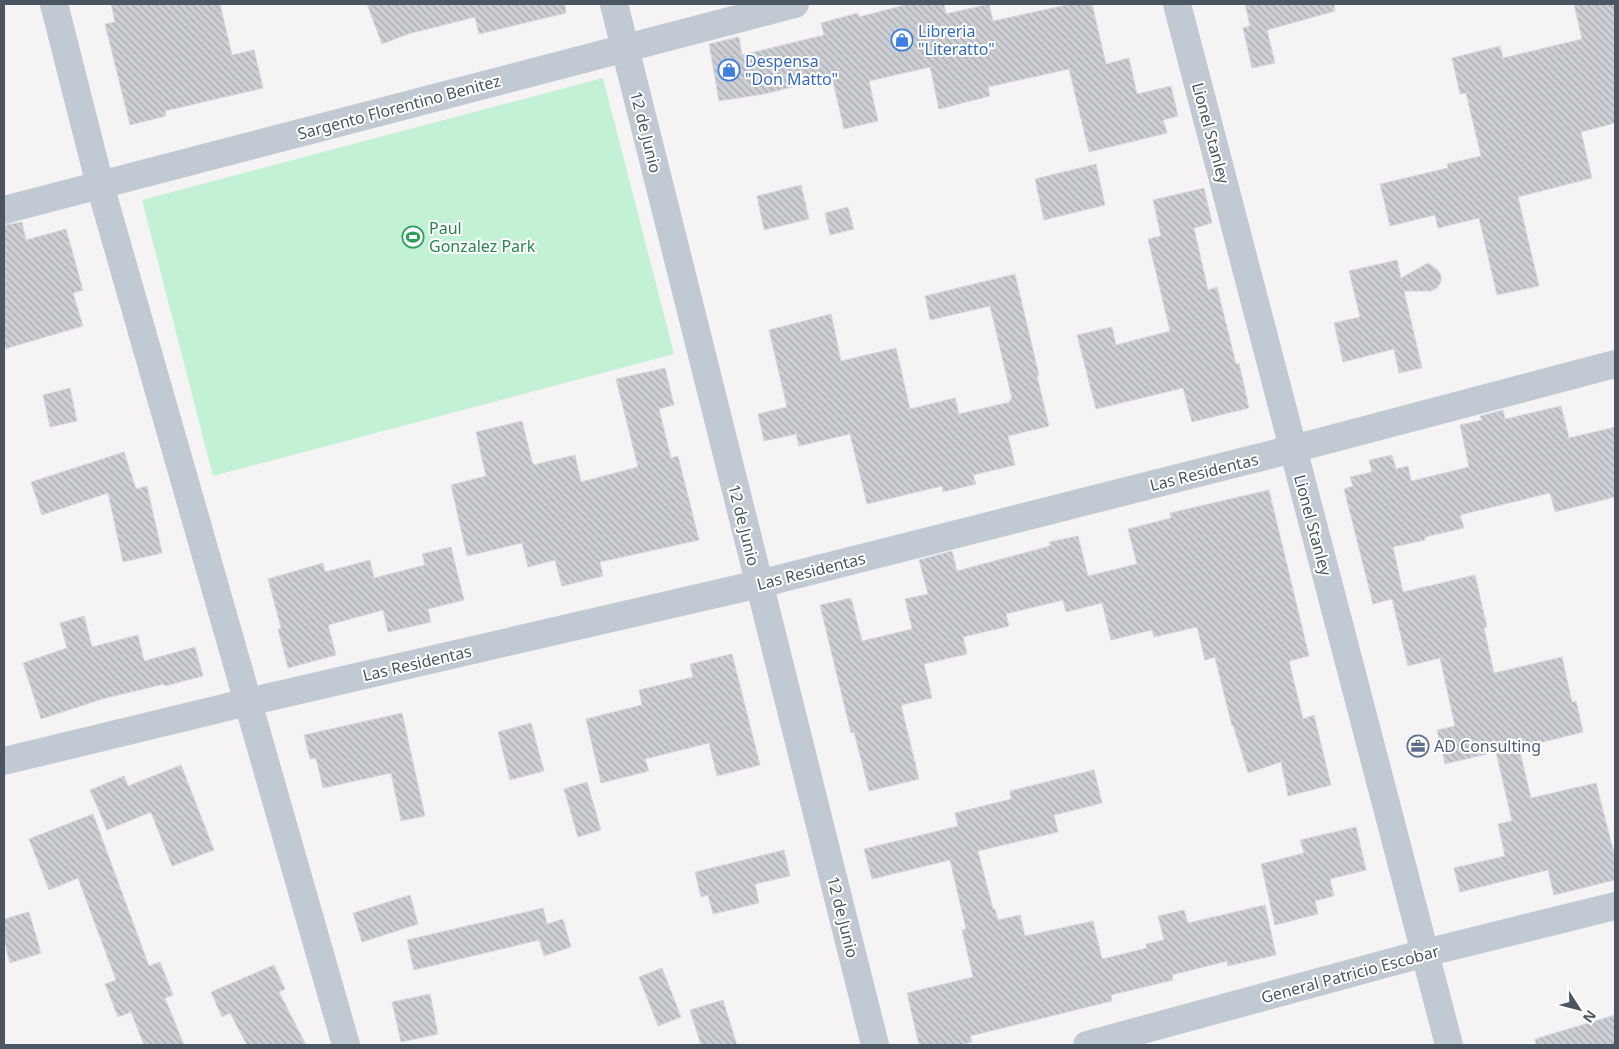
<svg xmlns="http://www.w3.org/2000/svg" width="1619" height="1049" font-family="'Noto Sans',sans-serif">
  <defs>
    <pattern id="building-back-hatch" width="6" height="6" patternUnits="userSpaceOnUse" patternTransform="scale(1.25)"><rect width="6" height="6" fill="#cdcfd5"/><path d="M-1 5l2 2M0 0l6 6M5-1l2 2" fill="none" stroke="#a8abb0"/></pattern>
  </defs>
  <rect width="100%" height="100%" fill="#f5f3f3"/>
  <!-- green -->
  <polygon fill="#c3f1d5" points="603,78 674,354 213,476 142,200"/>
  <!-- building -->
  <g fill="url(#building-back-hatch)" stroke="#d7d9de">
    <polygon points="111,4 220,4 232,55 254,50 263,88 165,111 166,116 130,125 105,24 115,22"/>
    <polygon points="367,4 565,4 566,13 479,34 475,17 408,34 382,44"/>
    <polygon points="909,4 944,4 946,14 989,4 993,21 1071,4 1092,4 1106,64 1129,58 1137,94 1171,86 1178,116 1163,120 1167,133 1089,152 1069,69 988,87 990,96 939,109 930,67 869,81 878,121 844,129 832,77 764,94 719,101 709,44 739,37 742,55 824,35 821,23 858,13 859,17"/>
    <polygon points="1245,4 1334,4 1335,11 1267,30 1275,63 1252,68 1243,28 1250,26"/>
    <polygon points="1574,4 1615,4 1615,123 1581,132 1592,178 1518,197 1539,286 1497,295 1479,218 1438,228 1435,215 1390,226 1380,184 1448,168 1447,164 1481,156 1466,93 1460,94 1452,58 1500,46 1503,58 1582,39"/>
    <polygon points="1096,164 1105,205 1044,220 1035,179"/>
    <polygon points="801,185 809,219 764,230 757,196"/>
    <polygon points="1204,188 1212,223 1194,228 1208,290 1217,287 1236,364 1239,363 1249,408 1192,422 1183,388 1096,409 1077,335 1112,327 1116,345 1170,331 1148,239 1161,236 1153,200"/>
    <polygon points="848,207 854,229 830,235 825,213"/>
    <polygon points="22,222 26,240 66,229 83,290 73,293 83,326 4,349 4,225"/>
    <polygon points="1397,260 1401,278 1428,263 1437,269 1441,275 1441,282 1437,288 1431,291 1404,291 1422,368 1399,373 1394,349 1343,362 1334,323 1360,317 1349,271"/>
    <polygon points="1015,274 1039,375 1037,376 1049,426 1008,436 1015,465 973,475 976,484 943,492 942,486 867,504 850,434 799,446 796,434 764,441 758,414 787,407 769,330 831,314 841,361 896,348 910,409 955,398 959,414 1010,402 1009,400 1012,399 990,306 930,320 925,296"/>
    <polygon points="665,368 674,405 659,409 671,458 678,456 699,540 600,562 603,576 562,586 555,560 528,567 522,543 467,556 451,485 486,476 476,432 522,421 533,465 575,455 581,482 638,467 616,379"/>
    <polygon points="70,388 77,421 50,427 43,395"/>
    <polygon points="1561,406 1569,438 1615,427 1615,497 1555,512 1550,493 1460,515 1464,528 1425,537 1425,540 1393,547 1403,592 1475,575 1487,627 1484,628 1494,673 1562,657 1572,702 1576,701 1583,732 1519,748 1531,798 1596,783 1615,857 1615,880 1554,895 1548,870 1460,892 1454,868 1505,856 1498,824 1512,821 1496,752 1445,764 1437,730 1455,726 1440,658 1408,666 1392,599 1373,604 1344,489 1353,486 1350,477 1372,472 1369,460 1392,455 1396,469 1408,466 1411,481 1469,467 1460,425 1482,420 1480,416 1503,410 1505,419"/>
    <polygon points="124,452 136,489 147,486 162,553 123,562 108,493 42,515 31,482"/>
    <polygon points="1269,490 1309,656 1289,661 1303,719 1314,715 1331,785 1288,796 1281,762 1248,773 1233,725 1232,726 1215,657 1205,660 1197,627 1154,637 1152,630 1111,640 1102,603 1066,612 1063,600 1006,614 1009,626 963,637 967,654 924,664 932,698 901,705 919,779 869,791 854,732 851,733 820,605 851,598 862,641 912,629 905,599 928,594 919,560 952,551 957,571 1050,546 1049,542 1078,536 1088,576 1137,564 1128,529 1171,518 1170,513"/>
    <polygon points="451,547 464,600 428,609 431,622 388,632 383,610 328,625 336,655 288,668 278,629 281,628 268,579 323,563 325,572 370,560 374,578 425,565 422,554"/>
    <polygon points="84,616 92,647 138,635 144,661 195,647 203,676 165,686 164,684 102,699 41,719 23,663 67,648 60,623"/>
    <polygon points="732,654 760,765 717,776 709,743 645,759 649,771 601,783 586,719 642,705 639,690 693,677 690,664"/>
    <polygon points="402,713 425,816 401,821 391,773 323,788 316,758 310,759 304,735"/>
    <polygon points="531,723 544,771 510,780 498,732"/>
    <polygon points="181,765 214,850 172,866 151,812 107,830 90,790 124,776 128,786"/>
    <polygon points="1094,770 1102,803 1054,815 1058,832 978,851 993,909 995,909 998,920 1020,915 1025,936 1093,921 1102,959 1147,948 1146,944 1164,940 1158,916 1184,910 1188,923 1265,905 1276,955 1228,966 1227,961 1172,975 1173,980 1111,995 1112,1001 970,1036 972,1042 959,1045 919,1045 907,993 973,977 962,930 966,929 950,860 872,879 864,849 958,826 955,813 1011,799 1010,791"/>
    <polygon points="587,782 601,830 578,837 564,789"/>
    <polygon points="93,814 149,966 160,962 173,995 165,998 184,1045 144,1045 131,1012 118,1017 105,984 116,980 78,878 49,890 29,839"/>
    <polygon points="1356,827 1366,870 1330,879 1334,896 1315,901 1318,914 1275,925 1261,864 1304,853 1300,840"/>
    <polygon points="784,850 790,876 755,884 759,903 713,914 708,895 701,897 695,872"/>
    <polygon points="410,895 418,924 362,942 353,913"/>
    <polygon points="543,908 547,924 563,919 571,947 544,956 539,940 414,970 407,940"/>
    <polygon points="29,912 41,953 10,963 4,940 4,919"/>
    <polygon points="274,965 285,989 279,992 306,1045 247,1045 230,1013 222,1017 211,992"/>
    <polygon points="662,968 681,1017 658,1026 639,977"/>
    <polygon points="430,994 438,1034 401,1042 392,1002"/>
    <polygon points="723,1000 737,1045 701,1045 690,1010"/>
    <polygon points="1615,1015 1615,1045 1536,1045 1535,1039"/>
  </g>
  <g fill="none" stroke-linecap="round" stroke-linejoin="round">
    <!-- minor -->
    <g stroke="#c1cad2" stroke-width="28">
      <polyline points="54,4 100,185 346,1045"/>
      <polyline points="614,4 875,1045"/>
      <polyline points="1177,4 1449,1045"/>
      <polyline points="4,210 795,4"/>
      <polyline points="4,761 248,702 759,584 1293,449 1615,364"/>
    </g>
    <!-- tertiary -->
    <polyline stroke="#c1cad2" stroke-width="28" points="1087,1045 1425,953 1615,906"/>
  </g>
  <!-- icons -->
  <defs>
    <g id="shop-ring" transform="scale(1.125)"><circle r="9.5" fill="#fff" stroke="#3f7fe0" stroke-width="1.5"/><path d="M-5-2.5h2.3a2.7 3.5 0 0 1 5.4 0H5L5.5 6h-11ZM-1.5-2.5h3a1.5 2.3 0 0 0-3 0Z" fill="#3f7fe0"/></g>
    <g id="stadium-ring" transform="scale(1.125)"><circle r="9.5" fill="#fff" stroke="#2e9e5b" stroke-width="1.5"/><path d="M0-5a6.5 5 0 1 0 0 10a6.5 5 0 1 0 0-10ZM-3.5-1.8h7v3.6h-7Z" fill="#2e9e5b"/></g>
    <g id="office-ring" transform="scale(1.125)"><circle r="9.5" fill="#fff" stroke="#5c6f8a" stroke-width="1.5"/><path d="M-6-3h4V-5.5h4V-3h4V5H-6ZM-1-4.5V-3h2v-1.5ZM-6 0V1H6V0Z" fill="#5c6f8a"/></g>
  </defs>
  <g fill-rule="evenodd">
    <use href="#shop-ring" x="902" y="40"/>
    <use href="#shop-ring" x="729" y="70"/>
    <use href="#stadium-ring" x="413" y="237"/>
    <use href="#office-ring" x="1418" y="746"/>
  </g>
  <g text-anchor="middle" stroke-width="4" stroke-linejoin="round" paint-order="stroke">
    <!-- shop labels -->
    <g font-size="16" fill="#366cbe" stroke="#fff" text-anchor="start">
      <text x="918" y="37">Libreria<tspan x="918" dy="18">"Literatto"</tspan></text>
      <text x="745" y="67">Despensa<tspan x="745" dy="18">"Don Matto"</tspan></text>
    </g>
    <!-- street labels -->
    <g font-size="16" fill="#4a5661" stroke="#fff">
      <text transform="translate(399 107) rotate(-15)" y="6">Sargento Florentino Benitez</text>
      <text transform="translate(646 132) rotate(76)" y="6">12 de Junio</text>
      <text transform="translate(1211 133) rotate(75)" y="6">Lionel Stanley</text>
      <text transform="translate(1204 472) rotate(-14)" y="6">Las Residentas</text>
      <text transform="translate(744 525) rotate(76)" y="6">12 de Junio</text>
      <text transform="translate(1313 525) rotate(75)" y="6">Lionel Stanley</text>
      <text transform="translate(811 571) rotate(-14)" y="6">Las Residentas</text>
      <text transform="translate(417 663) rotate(-13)" y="6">Las Residentas</text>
      <text transform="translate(843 917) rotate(76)" y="6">12 de Junio</text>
      <text transform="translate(1350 974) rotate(-15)" y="6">General Patricio Escobar</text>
    </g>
    <!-- leisure labels -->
    <g font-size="16" fill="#27864d" stroke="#fff" text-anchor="start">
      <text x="429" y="234">Paul<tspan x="429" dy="18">Gonzalez Park</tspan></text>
    </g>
    <!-- service labels -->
    <g font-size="16" fill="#4e5e75" stroke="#fff" text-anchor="start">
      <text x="1434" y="752">AD Consulting</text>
    </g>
  </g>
  <!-- border -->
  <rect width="1619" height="1049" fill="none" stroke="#4a5661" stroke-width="10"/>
  <!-- north arrow -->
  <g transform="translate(1579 1009) rotate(126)" stroke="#ffffff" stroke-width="4" paint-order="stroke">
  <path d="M0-4L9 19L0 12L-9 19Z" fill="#4a5661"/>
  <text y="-8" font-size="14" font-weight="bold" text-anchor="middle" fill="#4a5661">N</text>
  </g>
</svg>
